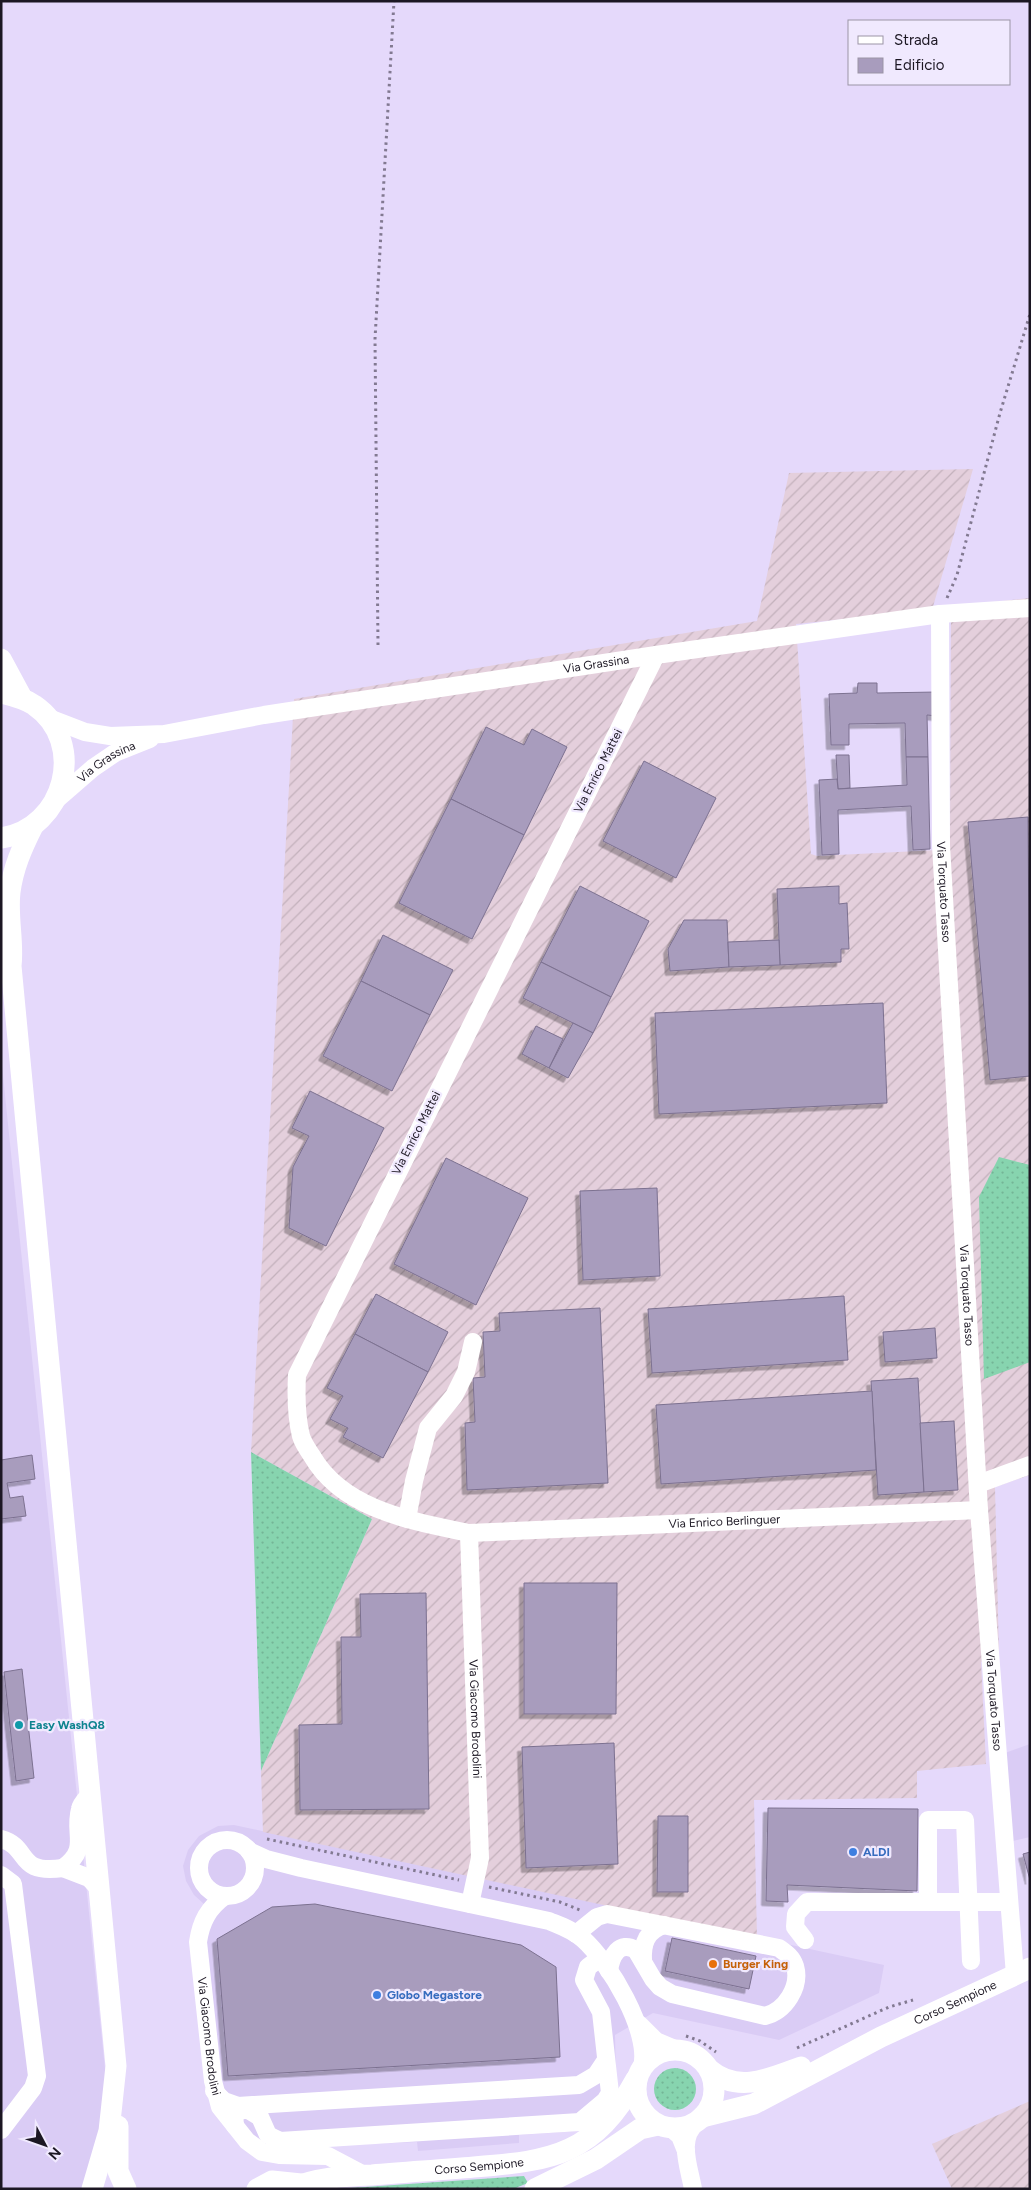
<svg xmlns="http://www.w3.org/2000/svg" width="1031" height="2190" font-family="Figtree,sans-serif">
  <defs>
    <pattern id="industrial-furrows" width="10" height="10" patternUnits="userSpaceOnUse" patternTransform="scale(1.25)"><rect width="10" height="10" fill="#e4cfdc"/><path d="M-1 1l2-2M0 10L10 0M9 11l2-2" fill="none" stroke="#c3b1bc"/></pattern>
    <pattern id="grass-dots" width="8" height="8" patternUnits="userSpaceOnUse" patternTransform="scale(1.25)"><rect width="8" height="8" fill="#87d4af"/><path d="M2 2h.1M6 6h.1" fill="none" stroke="#74b596" stroke-width="1.8" stroke-linecap="round"/></pattern>
    <filter id="shadow"><feDropShadow dx="-4.5" dy="4.5" stdDeviation="0" flood-color="#0004"/></filter>
  </defs>
  <rect width="100%" height="100%" fill="#e5d9fb"/>
  <!-- built -->
  <g fill="#daccf5">
    <polygon points="1,1056 106,2078 105,2117 83,2189 1,2189"/>
    <polygon points="1030,1744 1030,1837 1013,1841 1005,1753"/>
    <polygon points="234,1825 884,1965 879,1993 779,2040 653,2013 615,2035 616,2083 608,2105 579,2131 519,2135 519,2143 418,2151 417,2142 277,2148 260,2160 242,2147 219,2119 203,1921 204,1904 194,1895 186,1881 183,1866 188,1850 199,1836 218,1826"/>
  </g>
  <!-- industrial -->
  <g fill="url(#industrial-furrows)">
    <polygon points="973,469 932,610 796,624 811,854 817,856 938,850 950,842 951,607 1030,598 1030,1475 995,1487 999,1656 981,1662 986,1764 917,1771 917,1798 754,1800 757,1938 263,1832 261,1771 372,1519 251,1452 294,699 757,621 789,473"/>
    <polygon points="1030,2101 1030,2189 952,2189 932,2144"/>
  </g>
  <!-- grass -->
  <g fill="url(#grass-dots)">
    <polygon points="999,1157 1030,1165 1030,1362 984,1379 979,1197"/>
    <polygon points="251,1452 372,1519 261,1771"/>
    <circle cx="675" cy="2089" r="21"/>
    <polygon points="524,2176 528,2183 513,2189 336,2189"/>
  </g>
  <!-- building -->
  <g fill="#a89cbd" stroke="#7c7190" filter="url(#shadow)">
    <polygon points="858,683 877,683 877,693 937,692 937,716 927,715 928,757 906,757 905,723 849,724 849,745 831,745 829,694 857,693"/>
    <polygon points="486,727 524,745 532,729 567,747 524,835 451,799"/>
    <polygon points="836,755 849,755 850,788 838,789"/>
    <polygon points="906,757 928,757 930,849 913,850 911,806 838,810 839,854 822,855 819,780 837,779 838,789 907,785"/>
    <polygon points="644,761 716,798 676,878 603,841"/>
    <polygon points="451,799 524,835 472,939 399,903"/>
    <polygon points="1028,817 1030,1076 990,1080 968,822"/>
    <polygon points="580,886 649,921 611,997 541,962"/>
    <polygon points="839,886 839,904 847,903 849,949 841,949 841,962 780,965 777,889"/>
    <polygon points="684,920 727,920 729,967 670,971 668,949"/>
    <polygon points="383,935 453,970 430,1015 361,981"/>
    <polygon points="779,940 780,965 729,967 728,942"/>
    <polygon points="541,962 611,997 593,1033 523,998"/>
    <polygon points="361,981 430,1015 392,1091 323,1056"/>
    <polygon points="883,1003 887,1103 659,1114 655,1013"/>
    <polygon points="573,1023 593,1033 568,1078 549,1068"/>
    <polygon points="536,1026 563,1039 549,1068 522,1054"/>
    <polygon points="310,1091 384,1128 326,1246 289,1228 293,1167 309,1136 292,1128"/>
    <polygon points="446,1158 528,1198 476,1305 394,1264"/>
    <polygon points="657,1188 660,1276 583,1280 580,1191"/>
    <polygon points="376,1294 448,1332 428,1372 355,1334"/>
    <polygon points="844,1296 848,1360 652,1373 648,1309"/>
    <polygon points="600,1308 608,1483 467,1490 465,1423 475,1422 473,1378 485,1377 483,1332 500,1331 499,1313"/>
    <polygon points="935,1328 937,1358 885,1362 883,1332"/>
    <polygon points="355,1334 428,1372 383,1458 343,1437 348,1428 330,1419 343,1396 327,1388"/>
    <polygon points="918,1378 924,1492 878,1495 871,1381"/>
    <polygon points="872,1391 876,1470 661,1484 656,1405"/>
    <polygon points="954,1421 958,1490 924,1492 920,1423"/>
    <polygon points="32,1455 35,1479 7,1483 10,1498 23,1496 26,1516 1,1519 1,1460"/>
    <polygon points="524,1583 617,1583 616,1714 524,1714"/>
    <polygon points="426,1593 429,1809 300,1810 299,1725 342,1724 341,1637 361,1637 360,1594"/>
    <polygon points="22,1669 34,1778 16,1781 4,1672"/>
    <polygon points="614,1743 618,1864 526,1868 522,1747"/>
    <polygon points="768,1808 918,1809 917,1891 787,1885 788,1902 766,1901"/>
    <polygon points="658,1816 688,1816 688,1892 657,1892"/>
    <polygon points="1030,1852 1030,1880 1023,1854"/>
    <polygon points="315,1904 521,1945 556,1967 560,2057 228,2076 217,1939 272,1907"/>
    <polygon points="672,1938 756,1956 749,1989 665,1971"/>
  </g>
  <g fill="none" stroke-linecap="round" stroke-linejoin="round">
    <!-- path -->
    <g stroke="#827991" stroke-width="3" stroke-dasharray="2.5 4" stroke-linecap="butt">
      <polyline points="947,598 957,575 1000,413 1030,314"/>
      <polyline points="378,645 375,339 394,1"/>
      <polyline points="267,1839 459,1880"/>
      <polyline points="489,1887 560,1902 580,1910"/>
      <polyline points="686,2036 700,2041 716,2052"/>
      <polyline points="797,2048 889,2007 913,2000"/>
    </g>
    <!-- minor -->
    <g stroke="#fff" stroke-width="18">
      <path id="s1" d="M940,614L941,845L979,1510L1015,1975"/>
      <path id="s2" d="M656,655L297,1375C296,1395 296,1416 301,1436C303,1443 308,1450 312,1456C343,1510 412,1521 469,1533L979,1510"/>
      <path id="s3" d="M46,717L85,732L110,736L164,734L264,715L656,655L940,614L1030,608"/>
      <path id="s4" d="M55,801L93,768L115,753L150,739"/>
      <polyline points="978,1484 1030,1465"/>
      <polyline points="407,1519 414,1481 428,1428 454,1396 466,1372 473,1342"/>
      <path id="s5" d="M469,1533L480,1858L470,1904"/>
      <path d="M91,1793C88,1797 81,1803 80,1809C73,1835 90,1848 63,1868L89,1878L100,1890"/>
      <path d="M1,1839C31,1847 15,1875 63,1868"/>
      <circle cx="227" cy="1868" r="28"/>
      <path d="M249,1851L266,1859L301,1868L549,1921C561,1926 573,1930 583,1939C609,1962 651,2032 642,2067"/>
      <polyline points="1,1875 13,1884 37,2076 33,2088 1,2130"/>
      <path id="s6" d="M225,1896C208,1908 201,1922 198,1942L213,2081L220,2107L247,2141L262,2152L279,2155L328,2156L364,2175"/>
      <polyline points="928,1902 928,1820 965,1820 971,1961"/>
      <path d="M576,1934L597,1917L607,1914L779,1948C786,1953 792,1957 795,1966C801,1987 785,2011 765,2016L672,1994L660,1987L653,1979L636,1950C619,1940 611,1956 609,1971"/>
      <polyline points="805,1940 795,1927 796,1914 807,1902 1009,1902"/>
      <path d="M643,1961C642,1944 646,1931 664,1925"/>
      <polyline points="639,2024 656,2041 675,2049"/>
      <polyline points="214,2091 224,2101 238,2106 579,2085 596,2075 606,2060"/>
      <polyline points="235,2126 234,2113 247,2109 260,2117 268,2135 280,2141 580,2122 605,2101 610,2093 601,2012 584,1980 588,1967 600,1958"/>
      <polyline points="671,2128 680,2136 686,2151"/>
      <path d="M693,2189C689,2166 677,2139 697,2122"/>
    </g>
    <!-- major -->
    <g stroke="#fff" stroke-width="21">
      <polyline points="1,659 22,698"/>
      <path d="M1,693C13,696 23,698 34,705C88,742 65,829 1,838"/>
      <path d="M33,826C22,848 13,868 10,892C7,917 14,942 11,966L116,2066L109,2131L92,2189"/>
      <circle cx="675" cy="2089" r="39"/>
      <path d="M710,2070C738,2094 771,2078 801,2067"/>
      <path id="s7" d="M702,2117L754,2104L881,2037L1030,1968"/>
      <polyline points="118,2126 118,2171 126,2189"/>
      <polyline points="257,2189 272,2181 301,2184"/>
      <path id="s8" d="M290,2189C315,2178 344,2176 372,2175C406,2172 440,2170 474,2167C554,2161 595,2154 636,2079"/>
      <polyline points="535,2189 596,2159 640,2129 658,2125"/>
    </g>
  </g>
  <!-- markers -->
  <circle fill="#0f9aa8" stroke="#f0e9fe" stroke-width="2" cx="19" cy="1725" r="5"/>
  <g fill="#3f7fe0" stroke="#f0e9fe" stroke-width="2">
    <circle cx="853" cy="1852" r="5"/>
    <circle cx="377" cy="1995" r="5"/>
  </g>
  <circle fill="#e8710a" stroke="#f0e9fe" stroke-width="2" cx="713" cy="1964" r="5"/>
  <g text-anchor="middle" stroke-width="4.5" stroke-linejoin="round" paint-order="stroke">
    <!-- street labels -->
    <g font-size="12" fill="#1c1723" stroke="#f0e9fe">
      <text dy="4" stroke="none"><textPath href="#s3" startOffset="559">Via Grassina</textPath></text>
      <text dy="4" stroke="none"><textPath href="#s4" startOffset="65">Via Grassina</textPath></text>
      <text transform="translate(598 771) rotate(-63)" y="4">Via Enrico Mattei</text>
      <text dy="4" stroke="none"><textPath href="#s1" startOffset="278">Via Torquato Tasso</textPath></text>
      <text transform="translate(416 1133) rotate(-63)" y="4">Via Enrico Mattei</text>
      <text dy="4" stroke="none"><textPath href="#s1" startOffset="682">Via Torquato Tasso</textPath></text>
      <text dy="4" stroke="none"><textPath href="#s2" startOffset="1325">Via Enrico Berlinguer</textPath></text>
      <text dy="4" stroke="none"><textPath href="#s1" startOffset="1088">Via Torquato Tasso</textPath></text>
      <text dy="4" stroke="none"><textPath href="#s5" startOffset="186">Via Giacomo Brodolini</textPath></text>
      <text dy="4" stroke="none"><textPath href="#s7" startOffset="279">Corso Sempione</textPath></text>
      <text dy="4" stroke="none"><textPath href="#s6" startOffset="150">Via Giacomo Brodolini</textPath></text>
      <text dy="4" stroke="none"><textPath href="#s8" startOffset="191">Corso Sempione</textPath></text>
    </g>
    <!-- culture labels -->
    <g font-size="12" font-weight="bold" fill="#0d838f" stroke="#f0e9fe" text-anchor="start">
      <text x="29" y="1729">Easy WashQ8</text>
    </g>
    <!-- shop labels -->
    <g font-size="12" font-weight="bold" fill="#366cbe" stroke="#f0e9fe" text-anchor="start">
      <text x="863" y="1856">ALDI</text>
      <text x="387" y="1999">Globo Megastore</text>
    </g>
    <!-- food labels -->
    <g font-size="12" font-weight="bold" fill="#c56008" stroke="#f0e9fe" text-anchor="start">
      <text x="723" y="1968">Burger King</text>
    </g>
  </g>
  <!-- border -->
  <rect width="1031" height="2190" fill="none" stroke="#1c1723" stroke-width="5"/>
  <!-- legend -->
  <rect x="848" y="20" width="162" height="65" fill="#f0e9fe" stroke="#9b95a6"/>
  <rect x="858" y="36" width="25" height="8" fill="#ffffff" stroke="#9b95a6"/>
  <text x="894" y="45" font-size="15" fill="#1c1723">Strada</text>
  <rect x="858" y="58" width="25" height="15" fill="#a89cbd" stroke="#9b95a6"/>
  <text x="894" y="70" font-size="15" fill="#1c1723">Edificio</text>
  <!-- north arrow -->
  <g transform="translate(45 2145) rotate(131)" stroke="#f0e9fe" stroke-width="4" paint-order="stroke">
  <path d="M0-4L9 19L0 12L-9 19Z" fill="#1c1723"/>
  <text y="-8" font-size="14" font-weight="bold" text-anchor="middle" fill="#1c1723">N</text>
  </g>
</svg>
